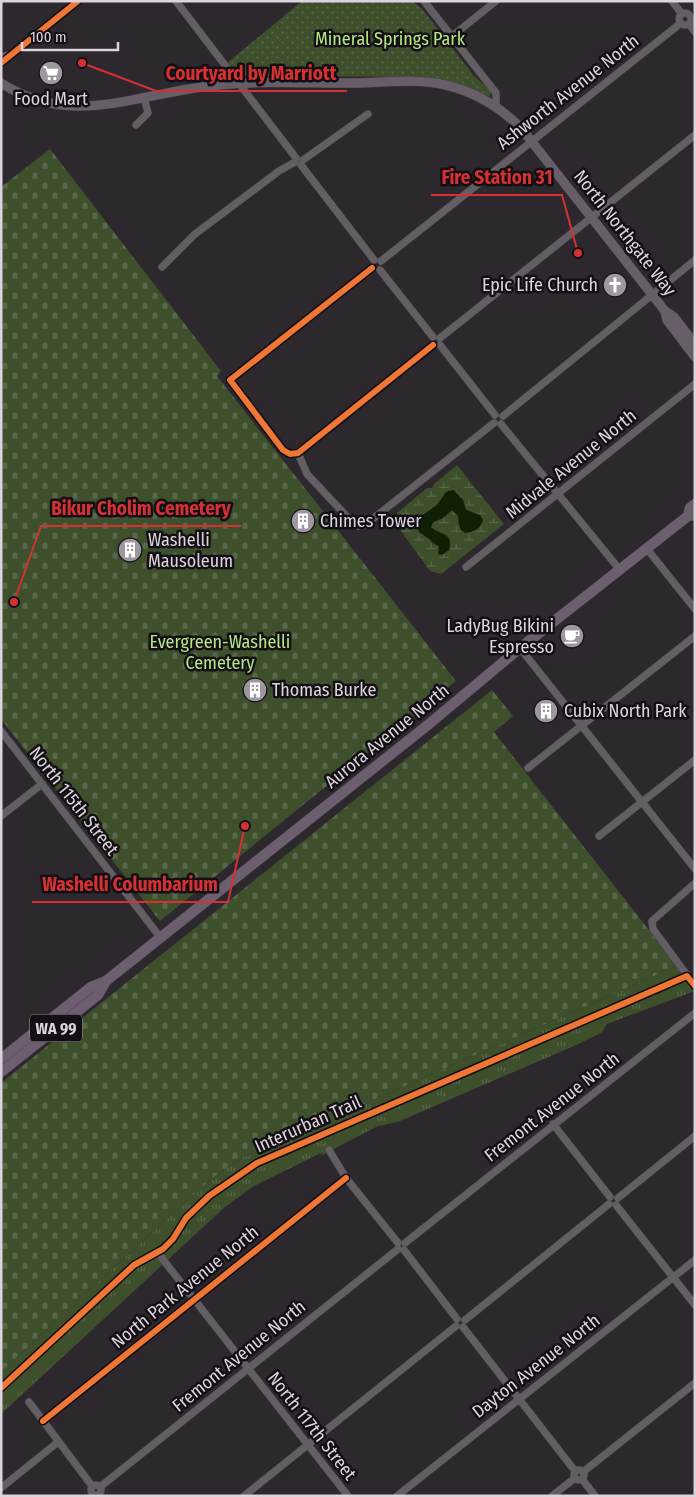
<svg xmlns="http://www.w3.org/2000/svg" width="696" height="1497" font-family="'Fira Sans Condensed',sans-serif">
  <defs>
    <pattern id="grass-tufts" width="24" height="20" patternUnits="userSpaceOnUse" patternTransform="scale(1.25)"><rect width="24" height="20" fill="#3d4f2b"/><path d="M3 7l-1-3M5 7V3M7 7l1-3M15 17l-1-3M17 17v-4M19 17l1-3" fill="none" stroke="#586749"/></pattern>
    <pattern id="wetland-marsh" width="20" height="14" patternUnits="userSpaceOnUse" patternTransform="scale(1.25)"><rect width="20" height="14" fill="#3d4f2b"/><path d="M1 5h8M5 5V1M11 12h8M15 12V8" fill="none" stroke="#586749"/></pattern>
    <pattern id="cemetery-stones" width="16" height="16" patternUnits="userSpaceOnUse" patternTransform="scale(1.25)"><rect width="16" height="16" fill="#3d4f2b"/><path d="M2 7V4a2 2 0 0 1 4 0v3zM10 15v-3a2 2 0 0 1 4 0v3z" fill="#586749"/></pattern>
    <pattern id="park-dots" width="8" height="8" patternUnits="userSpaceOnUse" patternTransform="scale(1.25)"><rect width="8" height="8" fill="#3d4f2b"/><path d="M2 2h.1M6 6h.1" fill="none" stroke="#586749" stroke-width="1.8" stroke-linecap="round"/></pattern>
  </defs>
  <rect width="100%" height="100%" fill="#2d272e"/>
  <!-- grass -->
  <polygon fill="url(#grass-tufts)" points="677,966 695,991 607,1024 601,1033 574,1046 400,1121 376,1127 322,1155 321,1153 254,1186 225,1207 1,1414 1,1372 187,1200 214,1177 244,1157"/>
  <!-- wetland -->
  <path fill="url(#wetland-marsh)" fill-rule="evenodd" d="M457,465L504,524L441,574L430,571L395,523L397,513L427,488H432L434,484ZM454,490L463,500L466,510L473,513L458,524L459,516L452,510L443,518L433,522L430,527L435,531L442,555L439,546L433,544L416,520L437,505L447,492Z"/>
  <!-- cemetery -->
  <g fill="url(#cemetery-stones)">
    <polygon points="50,149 221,371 217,376 456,681 160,921 1,719 1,187"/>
    <polygon points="492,690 513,716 494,732 677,966 244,1157 214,1177 187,1200 1,1372 1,1083"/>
  </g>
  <!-- park -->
  <polygon fill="url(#park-dots)" points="302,1 413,1 423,10 474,76 491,91 490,97 458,83 425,77 237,76 227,63"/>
  <!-- water -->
  <path fill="#102004" d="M453,490L463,500L466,510L480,515L483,520C480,529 474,532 465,533L460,529L458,516L452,510L443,518L433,522L431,527C441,536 454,532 449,550L442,555L438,554L439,546L419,532L416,520L437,505L446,492Z"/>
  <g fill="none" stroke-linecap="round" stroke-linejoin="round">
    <!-- minor casing -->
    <g stroke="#49444a" stroke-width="8">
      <g id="minor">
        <polyline points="176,1 296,158"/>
        <polyline points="424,1 496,93 496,107"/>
        <polyline points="672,1 682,14"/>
        <circle cx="685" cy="19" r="6"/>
        <polyline points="689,24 695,32"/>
        <polyline points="451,37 496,1"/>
        <polyline points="1,63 78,1"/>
        <polyline points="136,125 148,113 144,97"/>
        <polyline points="303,160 368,114"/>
        <polyline points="301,165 374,260"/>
        <polyline points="381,261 681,23"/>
        <polyline points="162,267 195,234 279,171 295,162"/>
        <polyline points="372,268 230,380 283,450 290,454 298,453 433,345"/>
        <polyline points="380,270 433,337"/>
        <polyline points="440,338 695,135"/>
        <polyline points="440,345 495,415"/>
        <polyline points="503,416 695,260"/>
        <polyline points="501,424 620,570"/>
        <polyline points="298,453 307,474 352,522 358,526 365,525 494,423"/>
        <polyline points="647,549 695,609"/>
        <polyline points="466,567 695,384"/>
        <polyline points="520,648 695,869"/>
        <polyline points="1,731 160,937"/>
        <polyline points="528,768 695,636"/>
        <polyline points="1,816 42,784"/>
        <polyline points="599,836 695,760"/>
        <polyline points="695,883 652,921 653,929 695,986"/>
        <polyline points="553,1124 610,1197"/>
        <polyline points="329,1150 346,1178 398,1243"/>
        <polyline points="618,1198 695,1136"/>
        <polyline points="616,1205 695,1305"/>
        <polyline points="405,1243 695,1013"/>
        <polyline points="404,1250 457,1319"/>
        <polyline points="161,1257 348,1496"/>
        <polyline points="465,1320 609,1204"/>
        <polyline points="463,1327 575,1471"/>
        <polyline points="29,1402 92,1486"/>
        <polyline points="43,1421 346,1178"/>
        <circle cx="579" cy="1475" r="5"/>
        <polyline points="583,1472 695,1383"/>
        <polyline points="582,1479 595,1496"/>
        <circle cx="96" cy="1490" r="5"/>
        <polyline points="100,1487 398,1249"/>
        <polyline points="1,1488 58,1442"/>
        <polyline points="244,1496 456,1326"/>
        <polyline points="397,1496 695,1260"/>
        <polyline points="552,1496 575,1478"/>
      </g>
    </g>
    <!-- major casing -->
    <g stroke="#49444a" stroke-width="10">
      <g id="major">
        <polyline points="1,58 9,56"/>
        <path d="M1,83C70,127 131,96 203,87C251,80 300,83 348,83C380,83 415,78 446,85C475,92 500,107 521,128L665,311L674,317L695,344"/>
        <polyline points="665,311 667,320 695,357"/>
      </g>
    </g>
    <!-- highway casing -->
    <g stroke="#49444a" stroke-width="11">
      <g id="highway">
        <polyline points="688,516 690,508 695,504"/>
        <polyline points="1,1059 91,987 106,981"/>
        <polyline points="1,1072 98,995 106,981 429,724 520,648 688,516 695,515"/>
      </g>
    </g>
    <!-- minor -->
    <use href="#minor" stroke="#635e63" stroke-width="7"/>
    <!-- major -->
    <use href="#major" stroke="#685e6a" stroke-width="9"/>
    <!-- highway -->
    <use href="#highway" stroke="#6c5e6e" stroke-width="10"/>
    <!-- cycleway casing -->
    <g stroke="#140f15" stroke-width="9">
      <g id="cycleway">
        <polyline points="1,63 78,1"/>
        <polyline points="372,268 230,380 283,450 290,454 298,453 433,345"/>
        <polyline points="1,1388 134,1265 163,1249 173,1239 186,1218 209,1196 257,1163 687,976 695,986"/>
        <polyline points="43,1421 346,1178"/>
      </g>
    </g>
    <!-- cycleway -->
    <use href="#cycleway" stroke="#f07635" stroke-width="6"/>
  </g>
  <!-- icons -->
  <defs>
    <g id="supermarket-disc" transform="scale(1.25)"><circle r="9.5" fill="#9f97a0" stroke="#140f15"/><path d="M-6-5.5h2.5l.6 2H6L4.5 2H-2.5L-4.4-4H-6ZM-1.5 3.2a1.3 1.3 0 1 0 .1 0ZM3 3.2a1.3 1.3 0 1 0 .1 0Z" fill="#fff"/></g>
    <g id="church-disc" transform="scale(1.25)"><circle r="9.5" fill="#9f97a0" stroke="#140f15"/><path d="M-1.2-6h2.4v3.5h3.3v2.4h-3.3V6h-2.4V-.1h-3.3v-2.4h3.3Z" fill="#fff"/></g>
    <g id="building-disc" transform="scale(1.25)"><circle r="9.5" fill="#9f97a0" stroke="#140f15"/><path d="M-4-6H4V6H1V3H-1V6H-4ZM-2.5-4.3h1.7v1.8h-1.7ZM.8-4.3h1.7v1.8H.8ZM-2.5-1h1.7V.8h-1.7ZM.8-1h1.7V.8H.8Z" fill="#fff"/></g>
    <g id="cafe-disc" transform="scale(1.25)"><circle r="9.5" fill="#9f97a0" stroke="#140f15"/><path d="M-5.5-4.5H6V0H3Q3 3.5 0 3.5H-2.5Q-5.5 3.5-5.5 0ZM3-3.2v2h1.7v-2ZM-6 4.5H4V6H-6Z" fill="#fff"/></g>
  </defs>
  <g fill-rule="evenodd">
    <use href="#supermarket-disc" x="51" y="73"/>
    <use href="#church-disc" x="615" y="285"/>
    <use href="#building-disc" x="303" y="521"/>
    <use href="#building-disc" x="130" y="550"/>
    <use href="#cafe-disc" x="572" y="636"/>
    <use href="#building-disc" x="255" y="690"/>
    <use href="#building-disc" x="546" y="711"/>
  </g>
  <g text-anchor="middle" stroke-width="5" stroke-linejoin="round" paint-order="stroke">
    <!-- shield labels -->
    <rect fill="#140f15" stroke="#a099a1" stroke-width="1" x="30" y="1014.5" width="52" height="27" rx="4"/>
    <g font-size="16" font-weight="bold" fill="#dcd4dd">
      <text x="56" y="1034">WA 99</text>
    </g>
    <!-- park labels -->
    <g font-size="18" fill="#b2e884" stroke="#140f15">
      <text x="390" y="45">Mineral Springs Park</text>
      <text x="220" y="648">Evergreen-Washelli<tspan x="220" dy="21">Cemetery</tspan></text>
    </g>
    <!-- street labels -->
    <g font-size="18" fill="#dcd4dd" stroke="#140f15">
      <text transform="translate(568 92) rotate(-38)" y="6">Ashworth Avenue North</text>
      <text transform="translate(625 233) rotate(52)" y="6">North Northgate Way</text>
      <text transform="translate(571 464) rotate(-39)" y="6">Midvale Avenue North</text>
      <text transform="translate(387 736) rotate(-39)" y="6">Aurora Avenue North</text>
      <text transform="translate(74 801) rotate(52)" y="6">North 115th Street</text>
      <text transform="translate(552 1107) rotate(-38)" y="6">Fremont Avenue North</text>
      <text transform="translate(308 1124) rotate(-24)" y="6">Interurban Trail</text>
      <text transform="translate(185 1287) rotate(-39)" y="6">North Park Avenue North</text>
      <text transform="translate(239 1356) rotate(-39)" y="6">Fremont Avenue North</text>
      <text transform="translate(536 1366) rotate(-38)" y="6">Dayton Avenue North</text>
      <text transform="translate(312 1426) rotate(52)" y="6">North 117th Street</text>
    </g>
    <!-- poi labels -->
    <g font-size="18" fill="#dcd4dd" stroke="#140f15" text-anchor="start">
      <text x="51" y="105" text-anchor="middle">Food Mart</text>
      <text x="598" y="291" text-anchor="end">Epic Life Church</text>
      <text x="320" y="527">Chimes Tower</text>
      <text x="148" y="546">Washelli<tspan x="148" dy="21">Mausoleum</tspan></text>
      <text x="554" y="632" text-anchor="end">LadyBug Bikini<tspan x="554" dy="21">Espresso</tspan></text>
      <text x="272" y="696">Thomas Burke</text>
      <text x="564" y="717">Cubix North Park</text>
    </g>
  </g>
  <!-- callouts -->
  <path fill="none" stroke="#d63131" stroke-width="2" d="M82 63L156 91H347M578 253L562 195H431M14 602L41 526H241M245 826L228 902H32"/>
  <g fill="#d63131" stroke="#140f15" stroke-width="2">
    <circle cx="82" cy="63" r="5"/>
    <circle cx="578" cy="253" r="5"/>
    <circle cx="14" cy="602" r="5"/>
    <circle cx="245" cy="826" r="5"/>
  </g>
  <g font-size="19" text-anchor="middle" font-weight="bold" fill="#d63131" stroke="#140f15" stroke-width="5" stroke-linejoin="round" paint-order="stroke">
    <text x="251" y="80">Courtyard by Marriott</text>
    <text x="497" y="184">Fire Station 31</text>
    <text x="141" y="515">Bikur Cholim Cemetery</text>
    <text x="130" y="891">Washelli Columbarium</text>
  </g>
  <!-- border -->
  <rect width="696" height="1497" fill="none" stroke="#dcd4dd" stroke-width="5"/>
  <!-- scale -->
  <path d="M22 42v8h96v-8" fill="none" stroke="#dcd4dd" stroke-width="2.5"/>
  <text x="30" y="42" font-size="15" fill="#dcd4dd" stroke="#140f15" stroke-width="4" paint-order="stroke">100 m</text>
</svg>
